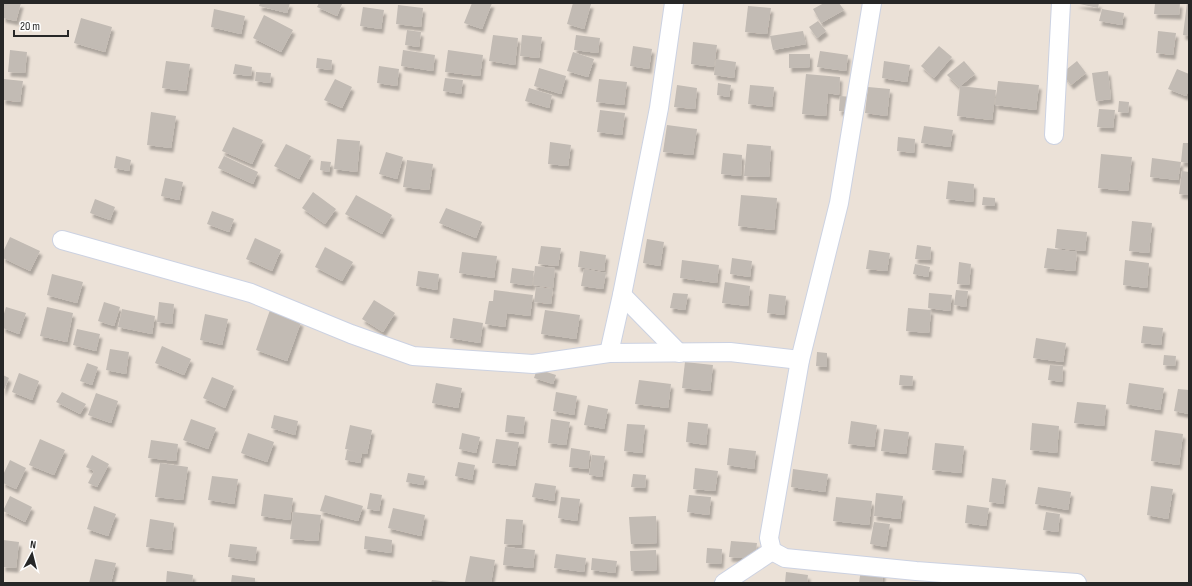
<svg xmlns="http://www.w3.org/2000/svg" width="1192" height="586" font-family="'Sofia Sans Condensed',sans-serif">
  <defs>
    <filter id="shadow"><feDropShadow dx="2.5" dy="4.5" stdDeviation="1" flood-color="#0004"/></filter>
  </defs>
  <rect width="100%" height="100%" fill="#ebe1d7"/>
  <!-- building -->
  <g fill="#c2bbb4" filter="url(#shadow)">
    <polygon points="3,3 21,3 16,21 3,18"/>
    <polygon points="260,3 290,3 287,13 259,6"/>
    <polygon points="319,3 340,3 342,4 337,16 317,7"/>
    <polygon points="472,3 492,3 482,29 464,23"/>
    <polygon points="573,3 591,4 584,29 567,24"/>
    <polygon points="824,3 839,3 844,10 821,23 813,9"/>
    <polygon points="1075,3 1099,3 1098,8"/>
    <polygon points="1155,3 1180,3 1179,15 1154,14"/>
    <polygon points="1187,3 1189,3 1189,36 1183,35"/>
    <polygon points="398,5 423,8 421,27 396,24"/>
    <polygon points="748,6 771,8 767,34 745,32"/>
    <polygon points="363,7 384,10 381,29 360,26"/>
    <polygon points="214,9 245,16 241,34 211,27"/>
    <polygon points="1102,9 1124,13 1122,25 1099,21"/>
    <polygon points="264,15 293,30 281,52 253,38"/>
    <polygon points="81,18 112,27 105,52 74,43"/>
    <polygon points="818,21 826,31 817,38 809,27"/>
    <polygon points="407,30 421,32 419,47 405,45"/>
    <polygon points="803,31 806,44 773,50 770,36"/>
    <polygon points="1158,31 1176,33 1173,55 1156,53"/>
    <polygon points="493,35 518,38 515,65 489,61"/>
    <polygon points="522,35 542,37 539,58 520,56"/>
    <polygon points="576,35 600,38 598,53 574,50"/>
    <polygon points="693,42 717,45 714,67 691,64"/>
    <polygon points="633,46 652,49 649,69 630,66"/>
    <polygon points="939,46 952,57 934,78 921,66"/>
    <polygon points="10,50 27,52 25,73 8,72"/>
    <polygon points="403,50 435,55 433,71 401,66"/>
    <polygon points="448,50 483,55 480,76 445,72"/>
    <polygon points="820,51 848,55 846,71 817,67"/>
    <polygon points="573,52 594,59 588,77 567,71"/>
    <polygon points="789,54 810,54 810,67 789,68"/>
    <polygon points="317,58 332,60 331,70 316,68"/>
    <polygon points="716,59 736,62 734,78 714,75"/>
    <polygon points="166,61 190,64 186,91 162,88"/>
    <polygon points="884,61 910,65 907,82 882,78"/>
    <polygon points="964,61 975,74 959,87 947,75"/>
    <polygon points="1077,61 1086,73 1071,85 1062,73"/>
    <polygon points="235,64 252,67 251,76 233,74"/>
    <polygon points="379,66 399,69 397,86 377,83"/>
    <polygon points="539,68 566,76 561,94 534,86"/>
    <polygon points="1177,69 1189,74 1189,89 1186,96 1168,89"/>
    <polygon points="1108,71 1111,99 1096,101 1092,73"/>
    <polygon points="256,72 271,73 270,83 255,81"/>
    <polygon points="806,74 840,77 839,95 828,93 826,116 802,114"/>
    <polygon points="445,78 463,80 461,94 443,91"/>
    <polygon points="4,79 23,81 20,102 3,100"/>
    <polygon points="335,79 352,87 342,108 324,100"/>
    <polygon points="599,79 627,82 624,105 596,102"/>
    <polygon points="998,81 1039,85 1036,110 995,105"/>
    <polygon points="718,83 731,85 729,97 717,95"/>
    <polygon points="677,85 697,88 695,109 674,107"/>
    <polygon points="750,85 774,87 772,107 748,104"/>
    <polygon points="960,86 996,90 992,120 957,116"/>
    <polygon points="868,87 890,89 887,116 865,113"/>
    <polygon points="529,88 552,95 549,108 525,101"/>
    <polygon points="840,96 852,97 851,112 839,111"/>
    <polygon points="1119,101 1129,102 1128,113 1118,112"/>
    <polygon points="1099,109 1115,110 1113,128 1097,127"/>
    <polygon points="600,110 625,113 622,135 597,132"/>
    <polygon points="151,112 176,116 171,148 147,145"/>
    <polygon points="667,125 697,129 693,155 663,152"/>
    <polygon points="924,126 953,130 950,147 921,143"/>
    <polygon points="233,127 263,140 252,164 222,151"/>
    <polygon points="898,137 915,139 914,153 897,151"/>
    <polygon points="337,139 360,141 357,172 334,169"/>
    <polygon points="550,142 571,145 568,166 548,164"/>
    <polygon points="1183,143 1189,143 1189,163 1181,162 1178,180 1150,177 1152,158 1181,162"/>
    <polygon points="286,144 311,156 299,179 274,166"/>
    <polygon points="747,144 771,146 769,177 744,176"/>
    <polygon points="386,152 403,157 397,179 379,174"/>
    <polygon points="723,153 742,155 741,176 721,174"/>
    <polygon points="1101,154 1132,157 1128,191 1098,188"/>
    <polygon points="116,156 131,160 129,171 114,168"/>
    <polygon points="224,156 258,172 253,184 218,168"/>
    <polygon points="407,160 433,164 429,190 403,187"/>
    <polygon points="321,161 331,162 329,172 320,170"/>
    <polygon points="1182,171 1189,172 1189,195 1179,194"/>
    <polygon points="165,178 183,182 179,200 161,196"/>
    <polygon points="948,181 974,184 973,202 946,199"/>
    <polygon points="313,192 336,209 325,224 302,208"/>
    <polygon points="356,195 392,215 382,234 345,214"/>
    <polygon points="741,195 777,198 774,230 738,226"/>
    <polygon points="983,197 995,198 995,206 982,205"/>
    <polygon points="95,199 115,207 110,220 90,213"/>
    <polygon points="446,208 482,222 476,238 439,223"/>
    <polygon points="212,211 234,219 229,232 207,224"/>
    <polygon points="1132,221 1152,223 1149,253 1129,251"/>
    <polygon points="1057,229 1087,232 1085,251 1055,248"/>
    <polygon points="10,237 40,251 30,271 3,258 3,252"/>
    <polygon points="255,238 281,250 272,271 246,259"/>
    <polygon points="647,239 664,242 660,266 643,263"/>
    <polygon points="917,245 931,247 930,260 915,259"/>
    <polygon points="541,246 561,248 558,266 538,264"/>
    <polygon points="325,247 353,262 342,281 315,267"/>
    <polygon points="1047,248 1077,252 1075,271 1044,268"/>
    <polygon points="869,250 890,253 887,271 866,269"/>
    <polygon points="580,251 606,255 604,271 578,267"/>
    <polygon points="462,252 497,256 494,278 459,273"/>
    <polygon points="732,258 752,261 750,277 730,274"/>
    <polygon points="682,260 719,265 717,283 680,278"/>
    <polygon points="1125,260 1149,263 1147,288 1123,285"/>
    <polygon points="959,262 971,264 969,285 957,284"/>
    <polygon points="915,264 930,267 928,277 913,274"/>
    <polygon points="535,266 555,268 553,288 533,285"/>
    <polygon points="512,268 534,271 532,286 510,283"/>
    <polygon points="584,269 606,273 603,289 581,286"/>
    <polygon points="418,271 439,274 437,290 416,286"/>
    <polygon points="52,274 83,282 77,303 47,295"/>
    <polygon points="725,282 750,286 748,306 722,303"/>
    <polygon points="536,287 553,289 551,304 534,302"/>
    <polygon points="494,290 533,295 530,316 507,313 505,327 485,324 489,301 493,301"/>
    <polygon points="956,290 968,291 966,307 954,305"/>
    <polygon points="673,293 688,294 685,310 670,308"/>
    <polygon points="929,293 952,295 950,311 928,308"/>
    <polygon points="769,294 786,296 784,315 767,313"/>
    <polygon points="374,300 395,313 383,332 362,319"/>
    <polygon points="104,302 120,307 114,326 98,321"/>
    <polygon points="159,302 174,304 172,324 157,322"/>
    <polygon points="6,307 26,313 19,334 3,328 3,317"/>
    <polygon points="47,307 73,313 67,342 40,336"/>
    <polygon points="908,308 931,310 929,333 906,331"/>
    <polygon points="122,309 155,316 152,334 118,327"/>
    <polygon points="270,310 301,322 287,361 256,350"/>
    <polygon points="545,310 580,315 576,339 541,334"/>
    <polygon points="205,314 228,319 222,345 200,340"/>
    <polygon points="453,318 483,323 480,343 450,338"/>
    <polygon points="1143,326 1163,328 1161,345 1141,343"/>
    <polygon points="77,329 100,334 96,351 73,345"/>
    <polygon points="1036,338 1066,343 1063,362 1033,358"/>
    <polygon points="162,346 191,359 184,375 155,363"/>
    <polygon points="110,349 129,352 126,374 106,370"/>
    <polygon points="817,352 827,353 827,367 816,366"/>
    <polygon points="1164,355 1176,356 1175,366 1163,365"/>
    <polygon points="685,362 713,365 710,391 682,388"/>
    <polygon points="87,363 98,367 92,385 80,381"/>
    <polygon points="1050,365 1063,366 1062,382 1048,380"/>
    <polygon points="537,369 556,375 553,384 534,378"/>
    <polygon points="19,373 39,381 32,400 12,392"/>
    <polygon points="3,375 9,378 3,392"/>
    <polygon points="900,375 913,376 912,386 899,385"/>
    <polygon points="212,377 234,386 225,408 203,398"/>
    <polygon points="639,380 671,384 668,408 635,404"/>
    <polygon points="436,383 462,388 458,408 432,403"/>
    <polygon points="1129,383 1164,388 1160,410 1126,404"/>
    <polygon points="1178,389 1189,390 1189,414 1174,411"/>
    <polygon points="62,392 86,404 80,414 56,402"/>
    <polygon points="556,392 577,396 574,415 553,411"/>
    <polygon points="96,393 118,401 111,423 88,415"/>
    <polygon points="1077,402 1106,405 1104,426 1074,423"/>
    <polygon points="588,405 608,409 604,429 584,425"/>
    <polygon points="274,415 298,421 295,435 271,428"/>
    <polygon points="507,415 525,417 523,434 505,432"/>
    <polygon points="191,419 216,428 208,449 183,440"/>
    <polygon points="551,419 570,422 566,445 548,443"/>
    <polygon points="851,421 877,425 874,447 848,444"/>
    <polygon points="688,422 708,424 706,445 686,442"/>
    <polygon points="1032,423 1059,426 1057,453 1030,450"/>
    <polygon points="627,424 645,425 642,453 624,451"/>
    <polygon points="350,425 372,430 367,454 362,453 360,463 345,460 347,450 359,452 345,449"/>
    <polygon points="884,429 909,432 906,454 881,451"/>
    <polygon points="1155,430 1183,434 1179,465 1151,461"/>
    <polygon points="248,433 274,442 267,462 241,453"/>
    <polygon points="462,433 480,437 476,453 459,449"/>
    <polygon points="40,439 65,450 54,475 29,465"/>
    <polygon points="496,439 519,442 515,466 492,463"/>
    <polygon points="151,440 178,444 176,461 148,458"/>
    <polygon points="935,443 964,446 961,473 932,470"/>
    <polygon points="571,448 590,451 588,469 569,467"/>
    <polygon points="729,448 756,451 754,469 727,465"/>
    <polygon points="92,455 109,464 97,487 88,483 94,471 86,467"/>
    <polygon points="592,455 605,456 602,477 589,475"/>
    <polygon points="10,460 26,468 16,489 3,483 3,475"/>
    <polygon points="458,462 475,465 472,480 455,476"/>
    <polygon points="160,463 188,467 183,500 155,497"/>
    <polygon points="695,468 718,471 715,491 693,489"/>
    <polygon points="793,469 828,474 825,492 791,487"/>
    <polygon points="408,473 425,476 423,485 406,482"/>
    <polygon points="633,474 646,475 645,488 631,487"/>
    <polygon points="212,476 238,479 234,504 208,500"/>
    <polygon points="992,478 1006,480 1003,504 989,502"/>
    <polygon points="535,483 556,486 554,501 532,497"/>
    <polygon points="1151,486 1173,489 1168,519 1147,515"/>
    <polygon points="1038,487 1071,492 1068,510 1035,504"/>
    <polygon points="370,493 382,495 379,511 367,509"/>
    <polygon points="876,493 903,496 900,519 874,516"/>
    <polygon points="264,494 293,498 290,520 261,516"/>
    <polygon points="325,495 363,506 358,521 320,511"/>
    <polygon points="689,495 711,497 709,515 687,512"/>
    <polygon points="10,496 32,507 25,522 3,511"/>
    <polygon points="561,497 580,499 577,521 558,518"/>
    <polygon points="836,497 872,501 869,525 833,521"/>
    <polygon points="967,505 989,508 986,526 965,523"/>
    <polygon points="94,506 116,514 108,536 87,529"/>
    <polygon points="393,508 425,515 421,536 388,528"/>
    <polygon points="293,512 321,515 318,541 290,539"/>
    <polygon points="1046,512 1060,514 1058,532 1043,530"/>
    <polygon points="656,516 657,543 631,544 629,517"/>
    <polygon points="150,519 174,523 171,550 146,547"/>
    <polygon points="506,519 523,520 521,545 504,544"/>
    <polygon points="874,522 890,524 886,547 870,544"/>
    <polygon points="365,536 392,540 391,553 364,549"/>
    <polygon points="3,540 19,542 16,568 3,567"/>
    <polygon points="731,541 757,543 755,559 729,557"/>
    <polygon points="230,544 257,547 255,561 228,557"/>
    <polygon points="505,547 535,550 533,568 503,565"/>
    <polygon points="707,548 722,549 721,564 706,563"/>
    <polygon points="656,550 657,570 631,571 630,551"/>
    <polygon points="556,554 586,558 584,572 554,568"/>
    <polygon points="470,556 495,560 491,583 465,582"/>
    <polygon points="592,558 617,561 615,573 591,570"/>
    <polygon points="95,559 116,563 111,583 89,583"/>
    <polygon points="861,569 883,572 882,583 859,583"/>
    <polygon points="167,571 193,575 192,583 166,583"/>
    <polygon points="786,572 808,575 807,583 785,583"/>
    <polygon points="232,575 255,578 255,583 231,583"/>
    <polygon points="432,580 450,582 450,583 431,583"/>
  </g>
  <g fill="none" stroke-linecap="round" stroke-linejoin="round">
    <!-- street casing -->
    <g stroke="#ccd2e2" stroke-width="20">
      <g id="street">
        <polyline points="872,3 839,203 800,360 769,538 772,551 785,558 916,571 1077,583"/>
        <polyline points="1054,135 1061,3"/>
        <polyline points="62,240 251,293 351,334 413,356 533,364 609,353 730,352 800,360"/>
        <polyline points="622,295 679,353"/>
        <polyline points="609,353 622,295 659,108 674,3"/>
        <polyline points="724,583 772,551"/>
      </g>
    </g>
    <!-- street -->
    <use href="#street" stroke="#fff" stroke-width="18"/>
  </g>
  <!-- border -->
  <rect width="1192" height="586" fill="none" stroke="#272727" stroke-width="8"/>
  <!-- north arrow -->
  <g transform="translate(32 554) rotate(7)" stroke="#ffffff" stroke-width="3" paint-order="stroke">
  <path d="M0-3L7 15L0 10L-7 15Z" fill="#272727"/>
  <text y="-6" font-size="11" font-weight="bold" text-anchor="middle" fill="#272727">N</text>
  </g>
  <!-- scale -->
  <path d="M14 30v6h54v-6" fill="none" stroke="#272727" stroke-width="2"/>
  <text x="20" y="30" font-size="12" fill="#272727" stroke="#ffffff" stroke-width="3" paint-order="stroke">20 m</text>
</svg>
